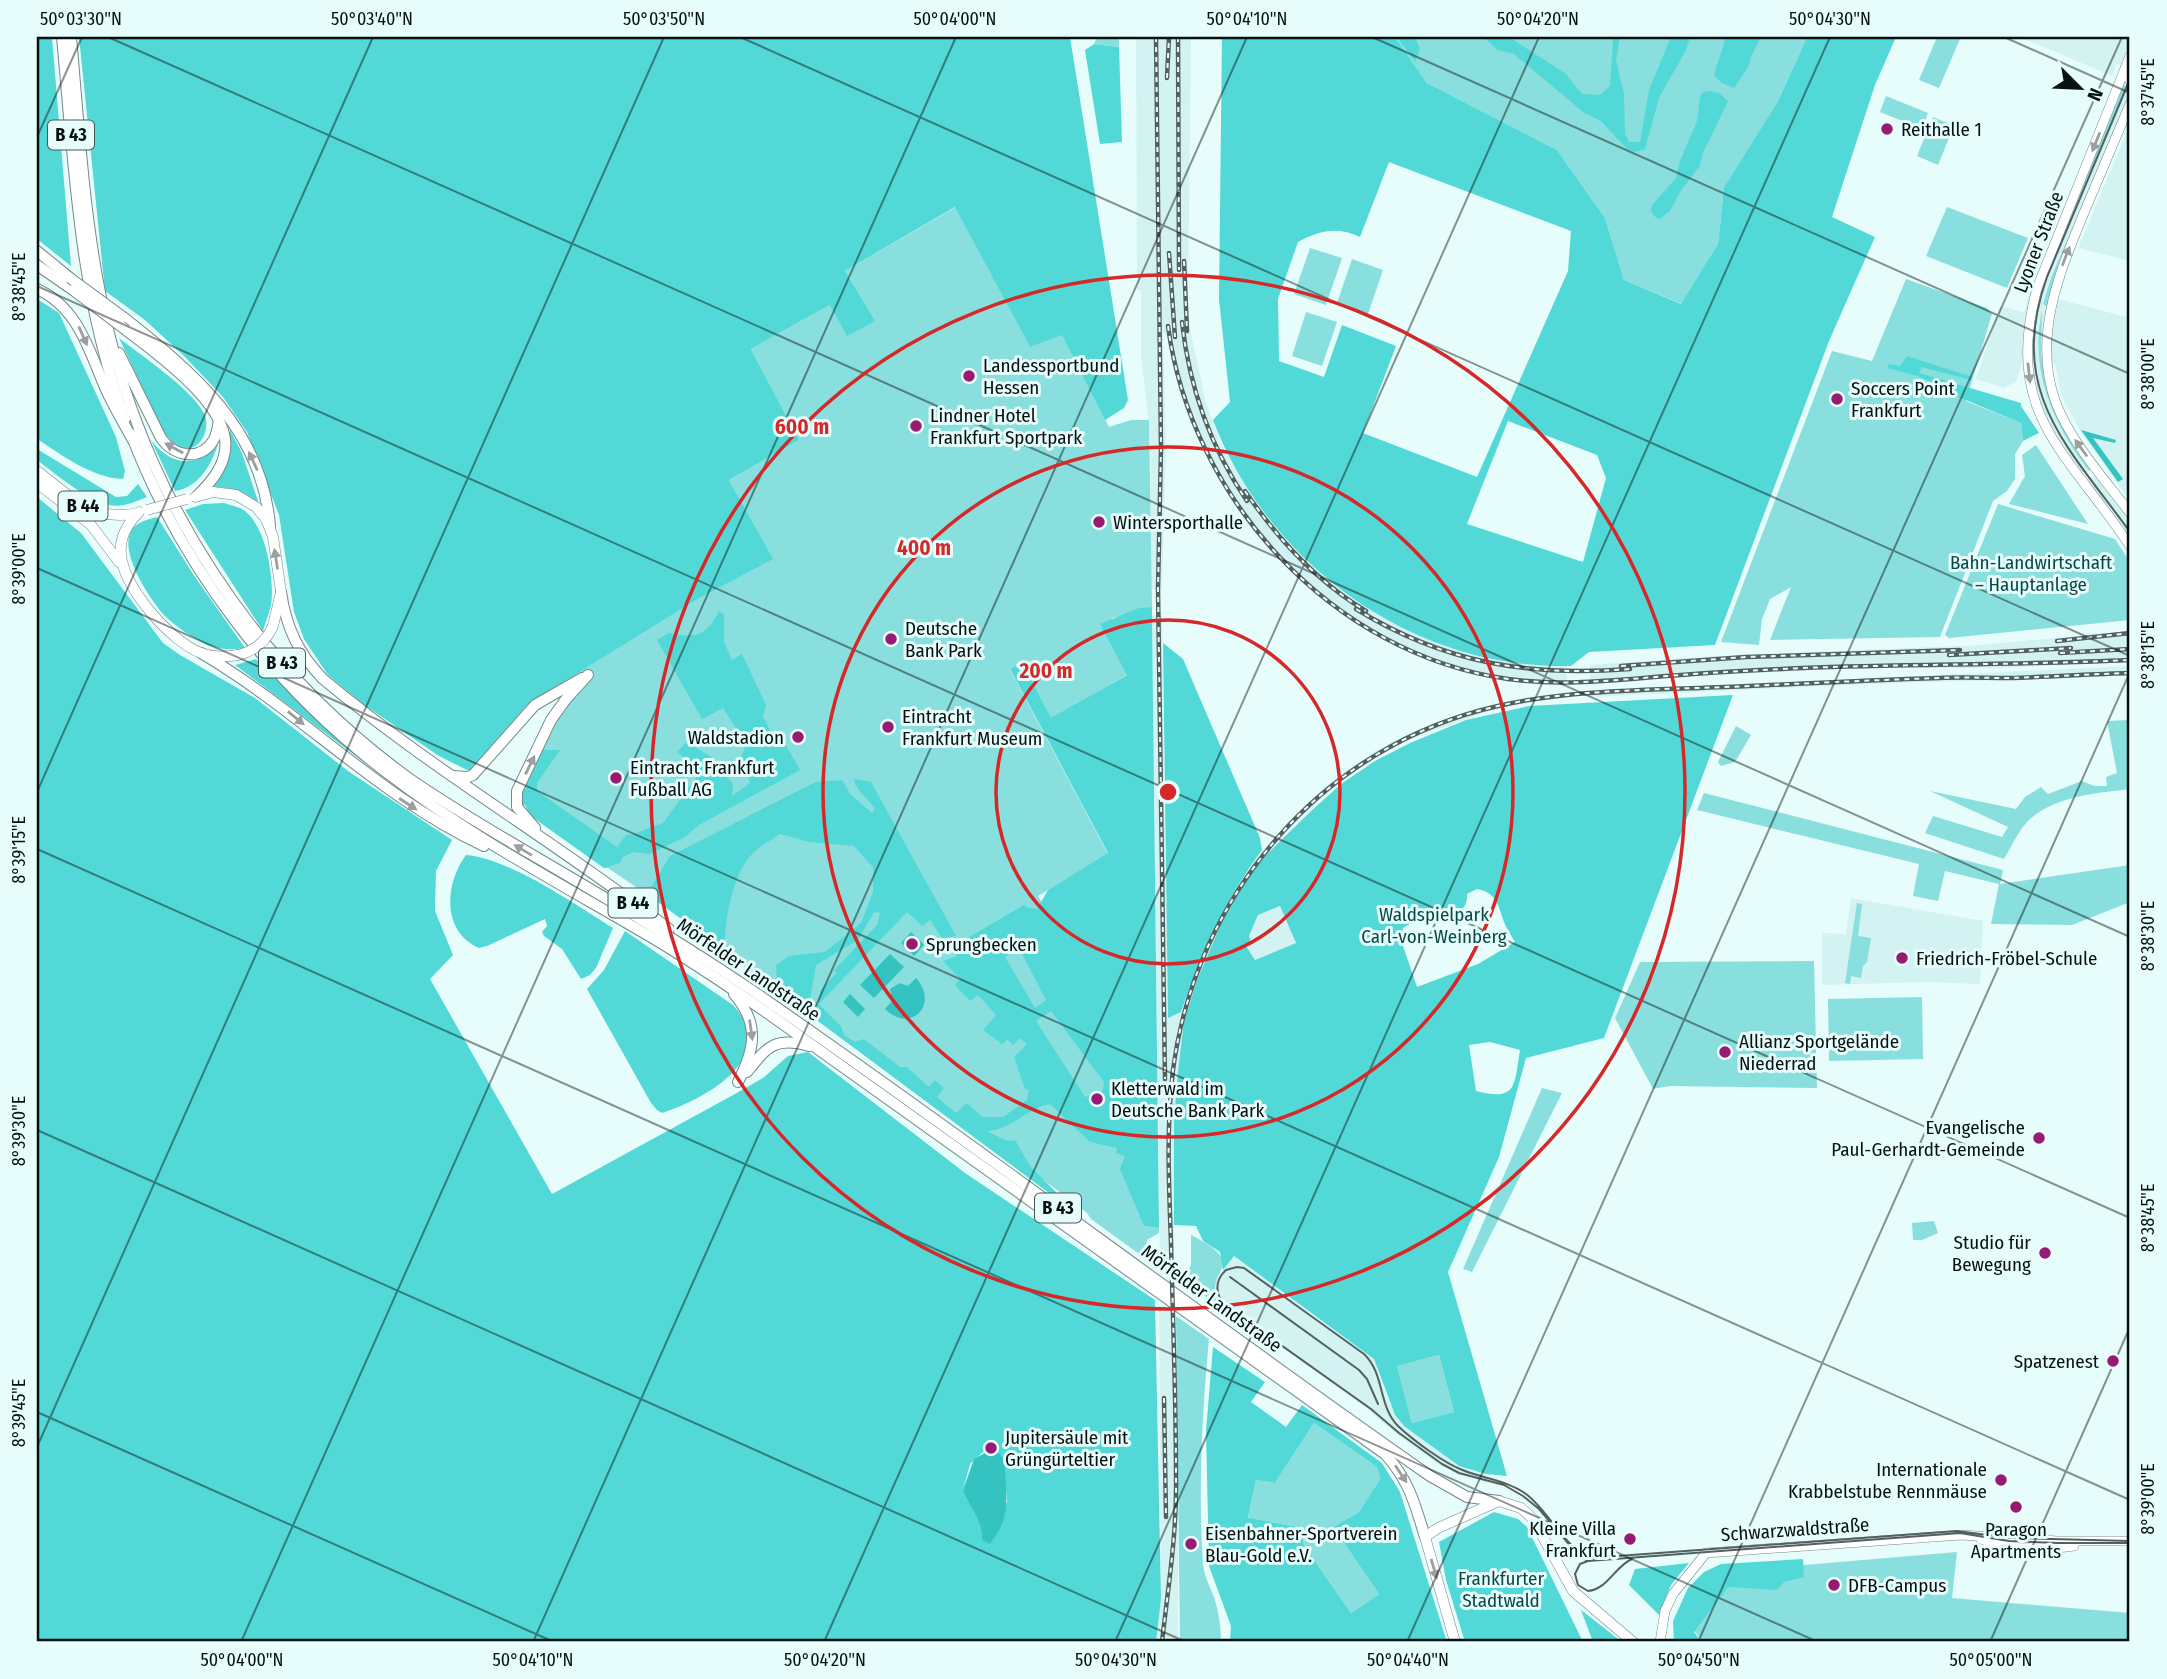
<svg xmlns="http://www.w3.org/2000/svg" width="2167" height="1679" font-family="'Fira Sans Condensed',sans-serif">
  <rect width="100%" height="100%" fill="#e6fdfc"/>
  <!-- built -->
  <g fill="#d3f3f2">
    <polygon points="1136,37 1191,37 1188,303 1190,329 1206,403 1220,441 1232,464 1258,507 1273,526 1304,559 1344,593 1381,617 1442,645 1486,658 1530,665 1567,666 1567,686 1507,681 1461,671 1434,663 1371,633 1348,618 1314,592 1291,571 1259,535 1229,496 1215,472 1188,414 1174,369 1166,333 1163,334 1166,446 1162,589 1151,589 1150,432 1141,357 1141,291 1137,289"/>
    <polygon points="2020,37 2130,37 2130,77 2130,69 2117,64 2112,76"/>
    <polygon points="2125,76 2130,85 2130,99 2051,297 2130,318 2130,501 2080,431 2062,397 2055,364 2042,364 2054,405 2090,470 2086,473 2082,473 2043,417 2030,364 2022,364 2016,382 2003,388 1976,379 2000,306 2024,312 2030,291 2038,293"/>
    <polygon points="2130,125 2130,261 2078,248"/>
    <polygon points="2096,473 2130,517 2130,541 2086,480 2094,477"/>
    <polygon points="1152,615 1162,615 1168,1018 1181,1012 1192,979 1231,896 1262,850 1266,855 1250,874 1221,924 1174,1122 1174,1280 1160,1270"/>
    <polygon points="2130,631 2130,662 1999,668 1861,668 1669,677 1590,685 1590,665 1716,656 1981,645"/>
    <polygon points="2130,666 2130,675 2079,678 1894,683 1589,697 1588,692"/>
    <polygon points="1565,693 1566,698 1528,702 1492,710 1408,740 1376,756 1348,776 1325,794 1282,835 1279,832 1321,790 1345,772 1373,752 1406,735 1491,705 1527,697"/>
    <polygon points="1851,898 1983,921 1980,984 1927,982 1822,985 1822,933 1846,934"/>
    <polygon points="1280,906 1296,943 1255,960 1246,946 1251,943 1249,936 1258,915"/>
    <polygon points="1233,1256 1374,1359 1386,1395 1398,1420 1451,1461 1469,1470 1486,1474 1487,1483 1459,1475 1436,1463 1394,1432 1366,1408 1219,1302 1215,1289 1216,1281"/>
    <polygon points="1159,1305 1174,1315 1178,1450 1178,1642 1156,1642 1161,1598"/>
  </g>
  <!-- green -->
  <g fill="#88dfdd">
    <polygon points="1097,37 1119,37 1119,47 1094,44"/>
    <polygon points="1395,37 1807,37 1778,101 1724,187 1718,244 1682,304 1624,280 1605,218 1557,150 1427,83"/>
    <polygon points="1937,37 1954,37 1960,39 1939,88 1919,80"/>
    <polygon points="2122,82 2126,87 2053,259"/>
    <polygon points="2129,94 2130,99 2048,307 2043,304 2051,278"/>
    <polygon points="1886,96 1928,113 1922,129 1880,112"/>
    <polygon points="1933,117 1954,126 1938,165 1917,156"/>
    <path d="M956,207L1030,347L1062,334L1109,427L1131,420H1149L1152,607C1137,608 1126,616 1112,618L1128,674L1051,719L1022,664L1010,670L1108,854L1038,896L1127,1051L1118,1148L1125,1156L1144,1226L1159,1228V1233L1147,1240L1149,1258L1146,1259L1091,1219L1087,1213L1036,1174L1009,1161L721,950L684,920L608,868H604L531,816L525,805H520L523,786L558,714L585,685L578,673L698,599L772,559L729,480L799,440L751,349L830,305L874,321L845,271Z"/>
    <polygon points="1947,207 2028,238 2007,288 1926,256"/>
    <polygon points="1310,248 1342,258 1326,305 1294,294"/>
    <polygon points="1352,259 1383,270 1368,314 1337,303"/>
    <polygon points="1906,279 1987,308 1992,314 1966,401 2021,423 2023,441 2015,454 2015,479 2007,491 1993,501 1940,637 1770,640 1791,587 1770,599 1762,619 1759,645 1721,642 1832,351 1872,361"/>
    <path d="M2042,310L2041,354L2050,391L2091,468L2089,471C2053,424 2029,371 2042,310Z"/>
    <polygon points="1306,312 1337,322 1322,366 1292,356"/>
    <polygon points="2036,445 2088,524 2009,504 2025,476 2022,455"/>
    <polygon points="1998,504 2115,539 2130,562 2130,620 1949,638 1945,635"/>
    <path d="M2130,720V789C2097,793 2053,796 2027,822C2018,832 2011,847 2004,859L1925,833L1933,816L2002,837L2008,827L1930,791L2016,809L2025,797L2041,787L2048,794L2082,781L2094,786H2107L2106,777L2117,773L2107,721Z"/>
    <polygon points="1736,726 1751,735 1735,762 1721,766 1718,762"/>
    <polygon points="1704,793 2003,870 2000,884 2130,865 2130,902 2072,925 1991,924 1999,884 1945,871 1938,901 1913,896 1919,864 1697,810"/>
    <polygon points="1857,903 1862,904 1858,936 1871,938 1867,962 1863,966 1861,978 1851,976 1850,984 1845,983"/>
    <polygon points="1814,961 1817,1088 1669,1086 1653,1089 1615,1018 1640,962"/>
    <polygon points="1922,997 1923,1059 1829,1061 1828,999"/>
    <polygon points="1542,1088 1562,1093 1472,1272 1463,1269"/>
    <polygon points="1934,1221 1938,1233 1922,1240 1913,1240 1912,1223"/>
    <path d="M1191,1235C1254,1267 1201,1269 1219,1302L1216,1303L1192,1288L1193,1276L1188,1273L1191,1264Z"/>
    <path d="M1176,1316L1209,1339C1202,1414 1198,1489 1203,1564C1204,1577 1211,1588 1215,1600C1219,1614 1221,1628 1221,1642H1180Z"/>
    <polygon points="1439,1355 1454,1412 1412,1423 1397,1366"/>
    <polygon points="1314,1423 1377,1467 1380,1479 1359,1512 1333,1527 1379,1594 1351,1613 1305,1547 1298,1527 1248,1519 1256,1480 1275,1483"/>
    <polygon points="1957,1552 1952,1598 2130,1613 2130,1642 1703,1642 1693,1629 1721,1572"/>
  </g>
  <!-- forest -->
  <g fill="#52d9d7" fill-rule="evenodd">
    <polygon points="37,37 52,37 71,266 37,239"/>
    <polygon points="79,37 1070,37 1128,400 1124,408 1105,420 1062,335 1030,347 955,207 845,271 875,321 847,336 830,305 751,349 799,440 729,480 773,559 698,599 528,704 469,771 439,756 363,704 328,675 304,639 294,612 279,515 247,432 223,397 183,355 145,320 105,291"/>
    <path d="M1222,37H1395L1427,83L1557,150L1605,218L1624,280L1681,304L1718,244L1724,187L1778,101L1807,37H1896L1875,85L1832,217L1875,237L1829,341L1715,645L1589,652L1571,666H1567C1412,669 1267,563 1213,420L1230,402L1219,299ZM1389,162L1571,231L1568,271L1477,477L1363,433L1396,346L1342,325L1324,377L1279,361L1278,299L1298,242C1319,231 1337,226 1360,237ZM1508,421L1597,455L1606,478L1583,562L1467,524Z"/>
    <polygon points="1397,37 1415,37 1420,49 1415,62"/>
    <polygon points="1483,37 1509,37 1566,74 1582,94 1600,95 1610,86 1613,40 1610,37 1620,37 1616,60 1624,94 1625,134 1629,142 1640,142 1649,90 1671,37 1690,37 1686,50 1659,98 1645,149 1635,152 1627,149 1601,121 1583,112 1514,54 1498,50"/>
    <polygon points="1726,37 1761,37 1752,55 1748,67 1734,88 1722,83 1714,75"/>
    <polygon points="1094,44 1119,47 1122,142 1100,144 1085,50"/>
    <polygon points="1711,91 1719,93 1728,101 1704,151 1699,167 1680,192 1670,211 1660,219 1656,218 1651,211 1652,205 1676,178 1680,161 1697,121 1700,96 1703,92"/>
    <path d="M37,299L59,313L116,437L125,471L123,479C92,478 62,455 37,439Z"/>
    <path d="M119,338C143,357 189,387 204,413C211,427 202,451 184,448C174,447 169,438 163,431Z"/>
    <polygon points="1907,356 1972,377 1971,380 1922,367 1919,373 2021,403 2021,406 2039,433 2023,441 2021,423 1956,396 1955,392 1917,376 1887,368 1889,364 1900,366"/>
    <path d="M230,430L242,453L259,504C245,491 233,488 214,487C230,466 230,456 230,430Z"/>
    <path d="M151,440C171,466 195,468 218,445C211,465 198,488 175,491Z"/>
    <path d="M37,449L116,497L127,496L138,484L147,497C135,502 122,508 109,505C84,498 57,475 37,460Z"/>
    <path d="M37,497L81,533L163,643L180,655L255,698L348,771L452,840L436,871L435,911L453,955L430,979L552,1194L735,1094L763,1078L788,1056L808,1052L965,1173L1155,1300L1161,1599L1156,1642H37ZM983,1452L1006,1461L1005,1476L1007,1502L982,1540L983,1526L963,1490L970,1464Z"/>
    <path d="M224,503C229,505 235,506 240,508C266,521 275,579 271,605C269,614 265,623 263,631L185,510L203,504Z"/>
    <path d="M157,517L195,577L245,648C232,650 221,650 208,645C193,638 176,627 164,615C150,599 116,549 133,528C138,522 149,519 157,517Z"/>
    <path d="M1152,607V615L1159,1228L1144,1226L1120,1169L1125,1156L1116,1153L1117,1148L1090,1142L1050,1104C1028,1107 1012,1130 987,1131L1007,1141L1015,1140L1030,1166L1056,1192L1053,1196L814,1018L821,989L837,973L834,970L877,925L880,913L874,912L858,940L816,965L808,1013L776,991L783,989L785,982L777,983L776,965L789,956L825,952L861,923L873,892V867L854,846L809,842L780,834C771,840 760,846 753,853C732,874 724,922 725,951L647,894L670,856L816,782L842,780L851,795L872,813L875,808L858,789L853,779L871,782L956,936L942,938L930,920L922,926L907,912L819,1004L841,1026L844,1035L855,1042L864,1039L900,1067H907L929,1087L935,1080L944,1088L937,1097L956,1113L967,1103L982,1117H1003L1027,1100L1029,1090L1025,1089L1014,1057L1027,1044L1020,1038L1013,1045L1007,1039L1002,1044L983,1030L996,1015L978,995L970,1001L955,985L960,979L943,961L957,956L952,947L1024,905L1028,908L1037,909L1048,890L1108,853L1010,669L1022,663L1051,718L1127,675L1100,624L1139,608ZM1018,946L1046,1000L1035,1008L1005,957ZM1051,1011L1104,1082L1103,1091L1085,1097L1036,1021Z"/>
    <path d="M719,611L724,615V642L732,660L742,654L766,705L763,716L774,739L780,735L800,770L699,825L685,837L649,854L633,852L623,857L620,863L604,868L531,816L525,805H520L523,786L542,750H560L537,783V791L617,847L626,835L634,834L663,823L701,771L677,752L687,742L714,759L733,784L732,796L750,783L741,758L746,744L723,708L702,719L657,640L669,633C696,639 706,636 719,611Z"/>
    <path d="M1163,643L1183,659L1260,838L1262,850C1225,900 1201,954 1181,1012L1168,1018Z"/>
    <polygon points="256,659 315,718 373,769 235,665"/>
    <path d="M1733,695L1604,1038L1526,1058L1499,1157L1448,1272L1507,1476L1486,1474L1459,1466L1404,1426L1395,1415L1374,1359L1234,1256L1223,1270L1220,1252L1203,1241L1196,1226L1174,1225V1122L1178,1071L1184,1022L1197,980L1221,924L1250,874L1266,855L1310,812L1341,784L1375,761L1410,743L1466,720L1529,706ZM1477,889C1497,893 1498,905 1504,922C1507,929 1511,936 1515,942L1478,964L1417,987L1402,943L1403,928C1409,925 1416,919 1423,916C1436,911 1469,922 1467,894ZM1280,906L1296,943L1255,960L1246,946L1251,943L1249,936L1258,915ZM1490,1042L1520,1050C1514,1085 1518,1102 1476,1091L1469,1045ZM1439,1355L1454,1412L1412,1423L1397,1366Z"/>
    <path d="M466,855C511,859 574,904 613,928L596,968L590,975L581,979L562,949L544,936L542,932L547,926L545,919L487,946L479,948C441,932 445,883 466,855Z"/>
    <path d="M625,931L733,1005C781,1057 706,1099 662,1113L657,1110L651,1103L587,989L604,970Z"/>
    <path d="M1213,1347L1265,1382L1251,1402L1286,1427L1302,1405L1382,1463L1400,1492L1447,1642H1230L1231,1626L1209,1566L1206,1431ZM1314,1423L1377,1467L1380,1479L1359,1512L1333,1527L1379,1594L1351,1613L1305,1547L1298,1527L1248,1518L1256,1480L1275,1483Z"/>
    <polygon points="1494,1512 1518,1519 1527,1527 1583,1642 1465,1642 1446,1580 1439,1542"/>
    <polygon points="1803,1559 1804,1577 1784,1582 1777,1590 1728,1587 1694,1632 1702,1642 1674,1642 1673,1621 1688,1588 1704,1572 1721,1564"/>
    <polygon points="1689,1563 1671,1585 1659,1615 1629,1585 1635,1569"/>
    <polygon points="1581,1610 1622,1642 1593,1642"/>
  </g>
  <!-- water -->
  <g fill="#35c3c1">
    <polygon points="2081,430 2116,440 2115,443 2093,438 2123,479 2118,482"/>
    <polygon points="911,932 924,945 914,956 901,943"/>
    <polygon points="890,954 904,967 874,998 860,985"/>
    <path d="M916,978C940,1005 910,1034 885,1009L892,1001L890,989L900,983L908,986Z"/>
    <polygon points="850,994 865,1009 858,1017 843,1002"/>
    <path d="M994,1448L1006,1461C1004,1481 1010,1505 1002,1524C999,1531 994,1538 990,1544L982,1540C983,1520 970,1508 963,1490L974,1459Z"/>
  </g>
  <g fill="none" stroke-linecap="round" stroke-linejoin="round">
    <!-- secondary casing -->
    <g stroke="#748887" stroke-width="10">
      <g id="secondary">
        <path d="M2130,56L2037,288C2003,415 2067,451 2130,546"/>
        <polyline points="2125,69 2130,81"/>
        <path d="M2130,104C2115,139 2101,173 2086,208C2061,269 2031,336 2056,403C2072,444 2104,478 2130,513"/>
        <path d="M1981,1539C2010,1551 2043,1550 2074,1546"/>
        <polyline points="1660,1642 1665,1611 1673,1594 1706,1553 1961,1535 2058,1541 2130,1541"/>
      </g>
    </g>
    <!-- primary casing -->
    <g stroke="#748887" stroke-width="11">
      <g id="primary">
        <path d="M37,471C70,496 93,523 138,513"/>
        <polyline points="37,483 91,525 119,562"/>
        <polyline points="195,497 213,492 236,495 256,507 266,519 273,537 281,592 273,626"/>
        <path d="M139,512C127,524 119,538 121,555C124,588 170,641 201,653C212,657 227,657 238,655"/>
        <polyline points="1455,1642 1425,1537 1438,1528 1499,1501 1521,1508 1533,1519 1573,1591 1633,1642"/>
      </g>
    </g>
    <!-- trunk casing -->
    <g stroke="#748887" stroke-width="12">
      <g id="trunk">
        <path d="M62,37C74,165 79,297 125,419"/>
        <path d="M71,37C79,126 84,219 103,307C142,495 254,667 410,779C465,817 523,849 580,883C643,920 705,958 766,1000C990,1155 1206,1320 1430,1476L1467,1497L1499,1501"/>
        <path d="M119,353L161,438C173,456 200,462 213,441C217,435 218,427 219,419"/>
        <path d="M131,434C181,567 274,687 386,772C469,836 561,884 651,937C690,960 728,986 766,1012L1385,1454C1409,1480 1415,1504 1425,1537"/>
        <path d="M281,592C286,627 298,653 323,679C432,770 556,842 669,929"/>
        <path d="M201,653C300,711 379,797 484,846"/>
        <polyline points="452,776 468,777 473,775 535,705 582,678"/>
        <polyline points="535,828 517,807 517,791 551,720 566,699 588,675"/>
        <path d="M734,994C760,1024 755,1049 738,1082"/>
        <path d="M747,1072C767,1047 775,1036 809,1046"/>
      </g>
    </g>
    <!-- motorway casing -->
    <g stroke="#748887" stroke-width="12">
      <g id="motorway">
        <polyline points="37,251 70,278"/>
        <polyline points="37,265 73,290"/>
        <path d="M37,289C80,308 90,355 108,394C116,410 125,426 134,442"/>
        <path d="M123,317C194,373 262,429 270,526"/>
        <path d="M126,330C158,355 232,406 225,451C222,470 210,483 197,496"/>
      </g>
    </g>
    <!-- secondary -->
    <use href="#secondary" stroke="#fff" stroke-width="9"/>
    <!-- primary -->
    <use href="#primary" stroke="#fff" stroke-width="10"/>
    <!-- trunk -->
    <use href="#trunk" stroke="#fff" stroke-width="10"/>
    <!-- motorway -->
    <use href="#motorway" stroke="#fff" stroke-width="10"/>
    <!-- tram -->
    <g stroke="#536060" stroke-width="2">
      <path d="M2130,79L2047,277C2006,393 2068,446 2130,532"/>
      <polyline points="1230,1277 1359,1370 1367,1379 1378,1404"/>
      <path d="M2130,1541L2011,1538L1957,1531L1591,1558C1565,1549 1549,1511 1526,1494C1508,1481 1486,1479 1465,1471C1445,1464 1414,1441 1398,1426C1378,1406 1385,1374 1364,1354L1244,1268L1237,1267L1226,1270C1214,1281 1215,1295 1226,1306L1371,1409L1399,1433L1442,1464L1459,1473L1504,1485L1523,1496L1539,1509L1579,1556L1588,1561L1960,1533L2009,1541L2058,1543H2130"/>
      <path d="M1593,1559L1580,1564L1575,1574L1578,1585L1588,1591C1608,1589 1615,1566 1632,1559"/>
    </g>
    <!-- rail casing -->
    <g stroke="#536060" stroke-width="4.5">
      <g id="rail">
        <polyline points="1156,37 1161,448 1158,589 1165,1079"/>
        <polyline points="1178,37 1179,270"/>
        <polyline points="1167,78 1169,37"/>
        <polyline points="1169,253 1175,337"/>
        <polyline points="1184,261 1187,331"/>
        <path d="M1182,322C1189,386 1211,448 1247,501"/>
        <path d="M1168,326C1191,499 1332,654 1508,679C1566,687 1623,679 1681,675C1721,672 1761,670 1802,668C1911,664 2021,665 2130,660"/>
        <path d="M1245,491C1277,538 1316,581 1366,611"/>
        <path d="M1356,609C1444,663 1528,677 1630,669"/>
        <polyline points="2057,641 2130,633"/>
        <polyline points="2060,653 2130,649"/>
        <polyline points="1949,655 2071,648"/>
        <polyline points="1621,666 1746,657 1960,650"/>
        <polyline points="1164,1398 1166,1517"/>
        <path d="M1162,1642C1168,1588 1177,1533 1176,1478C1176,1400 1173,1322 1171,1244C1169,1187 1166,1127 1173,1070C1196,894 1323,745 1498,706C1576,688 1669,690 1749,686C1812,683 1876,680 1939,678C1963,677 1986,678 2009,678C2049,677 2090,674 2130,673"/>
      </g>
    </g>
    <!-- rail -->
    <use href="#rail" stroke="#e6fdfc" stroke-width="2" stroke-dasharray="5" stroke-linecap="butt"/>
    <!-- primary-bridge casing -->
    <g stroke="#748887" stroke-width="11" stroke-linecap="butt">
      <g id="primary-bridge">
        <polyline points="147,510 187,499"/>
        <path d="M238,655C255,651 266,642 273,626"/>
      </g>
    </g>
    <!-- motorway-bridge casing -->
    <g stroke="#748887" stroke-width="12" stroke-linecap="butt">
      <g id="motorway-bridge">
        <polyline points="70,278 123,317"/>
        <polyline points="73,290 126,330"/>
      </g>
    </g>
    <!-- primary-bridge -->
    <use href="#primary-bridge" stroke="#fff" stroke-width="10"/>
    <!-- motorway-bridge -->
    <use href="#motorway-bridge" stroke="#fff" stroke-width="10"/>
  </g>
  <!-- one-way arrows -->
  <defs><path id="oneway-solid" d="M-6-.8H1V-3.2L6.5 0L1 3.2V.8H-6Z" transform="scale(1.75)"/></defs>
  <g fill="#9c9f9f">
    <use href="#oneway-solid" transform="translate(2096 142) rotate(112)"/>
    <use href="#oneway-solid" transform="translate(2066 256) rotate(-69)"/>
    <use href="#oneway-solid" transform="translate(83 336) rotate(66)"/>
    <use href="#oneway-solid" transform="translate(2029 373) rotate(84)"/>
    <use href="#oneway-solid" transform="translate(174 448) rotate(-151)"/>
    <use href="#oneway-solid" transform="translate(2081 448) rotate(-126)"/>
    <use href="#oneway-solid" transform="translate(253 461) rotate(-115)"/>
    <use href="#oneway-solid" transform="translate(276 559) rotate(-99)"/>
    <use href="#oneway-solid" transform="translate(296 718) rotate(39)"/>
    <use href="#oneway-solid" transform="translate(530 765) rotate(-64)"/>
    <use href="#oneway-solid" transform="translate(408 804) rotate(33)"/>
    <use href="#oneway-solid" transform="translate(523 850) rotate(-149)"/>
    <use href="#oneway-solid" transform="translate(751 1030) rotate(82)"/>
    <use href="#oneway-solid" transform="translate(1401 1474) rotate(56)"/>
    <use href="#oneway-solid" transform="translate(1434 1569) rotate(74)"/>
  </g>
  <!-- ticks -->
  <path fill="none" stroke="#081010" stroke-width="2" stroke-opacity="0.45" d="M108,37L2130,937M740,37L2130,656M1372,37L2130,374M2004,37L2130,93M37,137L82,37M37,286L2130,1218M37,568L2130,1500M37,792L373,37M37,849L1818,1642M37,1130L1186,1642M37,1412L554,1642M37,1447L664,37M241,1642L956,37M533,1642L1247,37M824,1642L1539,37M1115,1642L1830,37M1407,1642L2122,37M1698,1642L2130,672M1990,1642L2130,1327"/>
  <!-- distance rings -->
  <g fill="none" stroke="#d62828" stroke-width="3.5">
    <circle cx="1168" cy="792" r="172"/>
    <circle cx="1168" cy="792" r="345"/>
    <circle cx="1168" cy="792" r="517"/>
  </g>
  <!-- markers -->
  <g fill="#981b73" stroke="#e6fdfc" stroke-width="2.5">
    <circle cx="1887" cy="129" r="7"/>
    <circle cx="969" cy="376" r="7"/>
    <circle cx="1837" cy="399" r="7"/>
    <circle cx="916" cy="426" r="7"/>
    <circle cx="1099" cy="522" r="7"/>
    <circle cx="891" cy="639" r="7"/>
    <circle cx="888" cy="727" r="7"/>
    <circle cx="798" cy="737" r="7"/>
    <circle cx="616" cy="778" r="7"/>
    <circle cx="912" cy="944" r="7"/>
    <circle cx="1902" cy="958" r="7"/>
    <circle cx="1725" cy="1052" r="7"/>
    <circle cx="1097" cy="1099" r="7"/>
    <circle cx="2039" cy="1138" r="7"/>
    <circle cx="2045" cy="1253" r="7"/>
    <circle cx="2113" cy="1361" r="7"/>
    <circle cx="991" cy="1448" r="7"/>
    <circle cx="2001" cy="1480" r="7"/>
    <circle cx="2016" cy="1507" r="7"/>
    <circle cx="1630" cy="1539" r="7"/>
    <circle cx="1191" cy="1544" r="7"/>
    <circle cx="1834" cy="1585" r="7"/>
  </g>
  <g text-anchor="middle" stroke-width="6" stroke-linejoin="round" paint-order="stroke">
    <!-- shield labels -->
    <g fill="#e6fdfc" stroke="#4b5757" stroke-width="2">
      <rect x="48" y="120.5" width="46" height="29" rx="5"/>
      <rect x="58.5" y="491.5" width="49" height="29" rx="5"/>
      <rect x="259" y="648.5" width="46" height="29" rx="5"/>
      <rect x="608.5" y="888.5" width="49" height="29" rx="5"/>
      <rect x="1035" y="1193.5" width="46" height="29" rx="5"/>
    </g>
    <g font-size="18" font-weight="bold" fill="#081010">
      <text x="71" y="141">B 43</text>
      <text x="83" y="512">B 44</text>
      <text x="282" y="669">B 43</text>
      <text x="633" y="909">B 44</text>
      <text x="1058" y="1214">B 43</text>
    </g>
    <!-- poi labels -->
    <g font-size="19" fill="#081010" stroke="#e6fdfc" text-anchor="start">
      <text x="1901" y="136">Reithalle 1</text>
      <text x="983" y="372">Landessportbund<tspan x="983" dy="22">Hessen</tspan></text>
      <text x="1851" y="395">Soccers Point<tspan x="1851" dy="22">Frankfurt</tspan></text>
      <text x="930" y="422">Lindner Hotel<tspan x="930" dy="22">Frankfurt Sportpark</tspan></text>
      <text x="1113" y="529">Wintersporthalle</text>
      <text x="905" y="635">Deutsche<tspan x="905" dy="22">Bank Park</tspan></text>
      <text x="902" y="723">Eintracht<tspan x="902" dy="22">Frankfurt Museum</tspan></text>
      <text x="784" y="744" text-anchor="end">Waldstadion</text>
      <text x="630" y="774">Eintracht Frankfurt<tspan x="630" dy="22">Fußball AG</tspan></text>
      <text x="926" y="951">Sprungbecken</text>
      <text x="1916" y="965">Friedrich-Fröbel-Schule</text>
      <text x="1739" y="1048">Allianz Sportgelände<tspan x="1739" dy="22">Niederrad</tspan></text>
      <text x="1111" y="1095">Kletterwald im<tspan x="1111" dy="22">Deutsche Bank Park</tspan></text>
      <text x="2025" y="1134" text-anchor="end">Evangelische<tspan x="2025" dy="22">Paul-Gerhardt-Gemeinde</tspan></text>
      <text x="2031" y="1249" text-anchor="end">Studio für<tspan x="2031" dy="22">Bewegung</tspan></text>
      <text x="2099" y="1368" text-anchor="end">Spatzenest</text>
      <text x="1005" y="1444">Jupitersäule mit<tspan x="1005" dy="22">Grüngürteltier</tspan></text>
      <text x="1987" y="1476" text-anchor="end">Internationale<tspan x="1987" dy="22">Krabbelstube Rennmäuse</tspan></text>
      <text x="1616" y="1535" text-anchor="end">Kleine Villa<tspan x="1616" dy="22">Frankfurt</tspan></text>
      <text x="2016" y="1536" text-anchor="middle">Paragon<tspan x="2016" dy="22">Apartments</tspan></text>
      <text x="1205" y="1540">Eisenbahner-Sportverein<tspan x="1205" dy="22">Blau-Gold e.V.</tspan></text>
      <text x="1848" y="1592">DFB-Campus</text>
    </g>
    <!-- street labels -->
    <g font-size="19" fill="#081010" stroke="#e6fdfc">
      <text transform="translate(2038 242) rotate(-69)" y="7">Lyoner Straße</text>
      <text transform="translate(749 969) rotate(34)" y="7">Mörfelder Landstraße</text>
      <text transform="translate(1212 1298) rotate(36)" y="7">Mörfelder Landstraße</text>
      <text transform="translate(1795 1529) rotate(-4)" y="7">Schwarzwaldstraße</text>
    </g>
    <!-- park labels -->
    <g font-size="19" fill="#0a4847" stroke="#e6fdfc">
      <text x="2031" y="569">Bahn-Landwirtschaft<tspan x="2031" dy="22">– Hauptanlage</tspan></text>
      <text x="1434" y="921">Waldspielpark<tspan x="1434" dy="22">Carl-von-Weinberg</tspan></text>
      <text x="1501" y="1585">Frankfurter<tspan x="1501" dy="22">Stadtwald</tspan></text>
    </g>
  </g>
  <circle cx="1168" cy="792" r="10" fill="#d62828" stroke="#e6fdfc" stroke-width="3.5"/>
  <g font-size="21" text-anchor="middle" font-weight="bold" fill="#d62828" stroke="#e6fdfc" stroke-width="6" stroke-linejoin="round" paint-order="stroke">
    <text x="802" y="434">600 m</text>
    <text x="924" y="555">400 m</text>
    <text x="1046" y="678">200 m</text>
  </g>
  <!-- border -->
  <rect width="2167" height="1679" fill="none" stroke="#e6fdfc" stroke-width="77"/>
  <!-- north arrow -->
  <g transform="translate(2080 88) rotate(114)" stroke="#e6fdfc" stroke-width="5" paint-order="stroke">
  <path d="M0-5L12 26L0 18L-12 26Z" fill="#081010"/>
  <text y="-10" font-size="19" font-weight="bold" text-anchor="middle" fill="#081010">N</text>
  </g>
  <rect x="38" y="38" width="2090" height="1602" fill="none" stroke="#081010" stroke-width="2.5"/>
  <g font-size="18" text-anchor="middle" fill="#081010">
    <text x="81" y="25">50°03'30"N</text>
    <text x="372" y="25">50°03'40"N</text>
    <text x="664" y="25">50°03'50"N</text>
    <text x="955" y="25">50°04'00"N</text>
    <text x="1247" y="25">50°04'10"N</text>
    <text x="1538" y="25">50°04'20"N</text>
    <text x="1830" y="25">50°04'30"N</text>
    <text transform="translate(2148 92) rotate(-90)" y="6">8°37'45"E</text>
    <text transform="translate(19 287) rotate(-90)" y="6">8°38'45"E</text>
    <text transform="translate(2148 374) rotate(-90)" y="6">8°38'00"E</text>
    <text transform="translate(19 569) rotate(-90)" y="6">8°39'00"E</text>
    <text transform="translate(2148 655) rotate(-90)" y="6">8°38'15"E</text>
    <text transform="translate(19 850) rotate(-90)" y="6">8°39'15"E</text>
    <text transform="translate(2148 936) rotate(-90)" y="6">8°38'30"E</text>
    <text transform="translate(19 1131) rotate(-90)" y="6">8°39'30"E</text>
    <text transform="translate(2148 1218) rotate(-90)" y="6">8°38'45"E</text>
    <text transform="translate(19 1413) rotate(-90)" y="6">8°39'45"E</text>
    <text transform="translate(2148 1499) rotate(-90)" y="6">8°39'00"E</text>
    <text x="242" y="1666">50°04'00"N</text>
    <text x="533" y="1666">50°04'10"N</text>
    <text x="825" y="1666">50°04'20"N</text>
    <text x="1116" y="1666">50°04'30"N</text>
    <text x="1408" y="1666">50°04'40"N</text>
    <text x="1699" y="1666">50°04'50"N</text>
    <text x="1991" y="1666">50°05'00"N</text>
  </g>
</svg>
